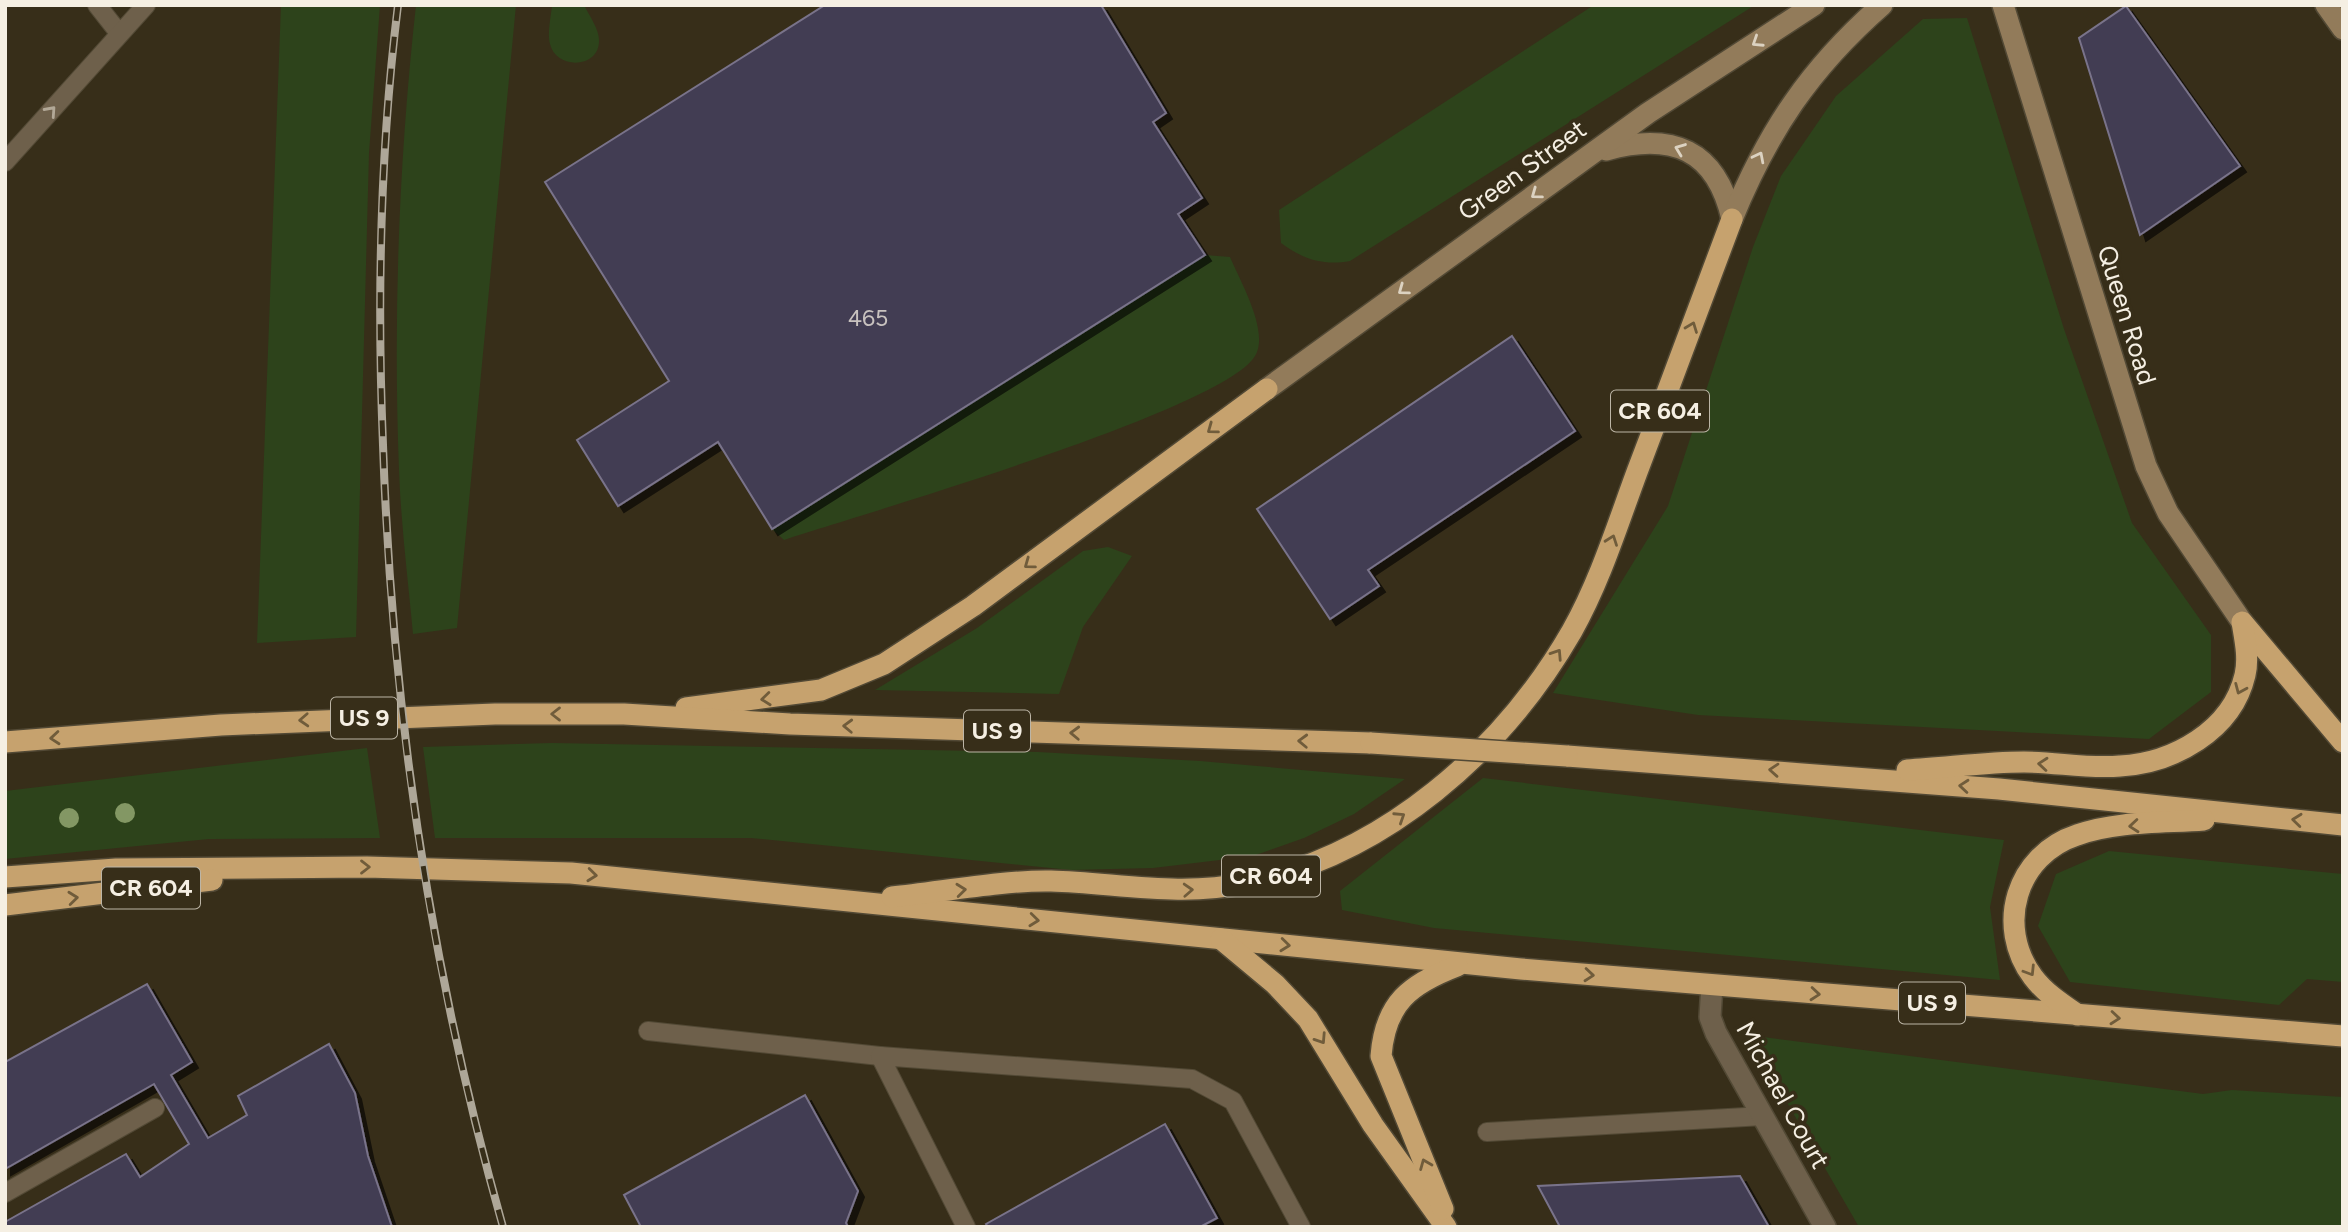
<svg xmlns="http://www.w3.org/2000/svg" width="2348" height="1232" font-family="Figtree,sans-serif">
  <defs>
    <filter id="shadow"><feDropShadow dx="6" dy="6" stdDeviation="0" flood-color="#0009"/></filter>
  </defs>
  <rect width="100%" height="100%" fill="#372e19"/>
  <!-- green -->
  <g fill="#2d431b">
    <polygon points="281,5 380,5 369,153 356,637 257,643"/>
    <path d="M416,5H516L457,628L413,634C408,580 401,525 399,470C393,316 399,159 416,5Z"/>
    <path d="M552,5H584C589,15 599,29 599,40C600,69 556,70 550,44C547,33 551,17 552,5Z"/>
    <path d="M1594,5H1755L1350,261C1324,266 1302,259 1281,243L1279,210Z"/>
    <polygon points="1967,18 2064,329 2132,523 2211,635 2211,692 2149,739 1698,715 1553,693 1668,506 1753,247 1781,176 1836,96 1923,19"/>
    <path d="M1205,255L1230,257C1240,281 1270,332 1255,356C1223,410 862,514 784,540L772,529Z"/>
    <polygon points="1108,547 1132,556 1083,627 1059,694 875,690 977,628 1083,551"/>
    <polygon points="552,743 1038,752 1200,761 1405,779 1354,814 1304,838 1253,856 1153,868 1071,870 751,838 435,838 423,747"/>
    <polygon points="367,748 380,838 209,839 5,859 5,791"/>
    <polygon points="1483,778 2004,840 1990,907 2000,980 1434,928 1342,910 1340,891"/>
    <polygon points="2109,851 2343,874 2343,982 2307,979 2279,1005 2070,982 2038,926 2056,874"/>
    <polygon points="1748,1035 2203,1094 2232,1090 2343,1097 2343,1227 1859,1227"/>
  </g>
  <!-- building -->
  <g fill="#433d52" stroke="#79738a" stroke-width="2" filter="url(#shadow)">
    <polygon points="825,5 1101,5 1166,113 1153,122 1202,198 1178,214 1205,255 772,529 718,442 618,506 577,440 669,381 545,182"/>
    <polygon points="2126,6 2240,166 2140,235 2079,38"/>
    <polygon points="1512,336 1575,431 1368,570 1379,586 1330,619 1257,509"/>
    <polygon points="147,984 192,1062 171,1075 208,1138 247,1115 238,1096 329,1044 355,1093 368,1156 392,1227 5,1227 5,1222 126,1154 140,1177 189,1144 154,1084 5,1169 5,1062"/>
    <polygon points="805,1095 858,1191 846,1223 848,1227 641,1227 624,1195"/>
    <polygon points="1165,1124 1217,1218 1200,1227 988,1227 986,1224"/>
    <polygon points="1740,1176 1769,1227 1560,1227 1538,1186"/>
  </g>
  <g fill="none" stroke-linecap="round" stroke-linejoin="round">
    <!-- lane casing -->
    <g stroke="#524935" stroke-width="20">
      <g id="lane">
        <polyline points="97,5 119,33"/>
        <polyline points="5,162 146,5"/>
        <polyline points="648,1031 880,1056"/>
        <polyline points="1487,1132 1763,1116"/>
        <polyline points="5,1193 155,1108"/>
        <polyline points="966,1227 880,1056 1192,1079 1233,1101 1301,1227"/>
      </g>
    </g>
    <!-- street casing -->
    <g stroke="#524935" stroke-width="24">
      <polyline id="street" points="1712,985 1710,1017 1716,1033 1825,1227"/>
    </g>
    <!-- secondary casing -->
    <g stroke="#524935" stroke-width="24">
      <g id="secondary">
        <polyline points="2003,5 2146,466 2168,513 2242,622"/>
        <polyline points="2326,5 2343,29"/>
        <path d="M1606,150C1672,132 1716,149 1732,219"/>
        <path d="M1732,219C1768,131 1810,68 1882,5"/>
        <polyline points="1267,389 1648,113 1814,5"/>
      </g>
    </g>
    <!-- highway casing -->
    <g stroke="#524935" stroke-width="24">
      <g id="highway">
        <polyline points="2243,623 2343,742"/>
        <polyline points="686,708 821,690 884,664 973,606 1267,389"/>
        <polyline points="5,742 221,725 495,714 624,714 790,724 1371,743"/>
        <polyline points="1567,756 1999,789 2343,825"/>
        <path d="M1907,770C1946,768 1985,762 2024,762C2056,762 2088,769 2120,766C2173,763 2232,731 2245,675C2249,658 2245,640 2242,622"/>
        <polyline points="5,877 116,869 367,867 571,873 1521,969 2343,1036"/>
        <path d="M892,897C941,892 1004,880 1051,881C1117,883 1180,897 1246,883C1384,855 1503,751 1572,631C1600,581 1617,526 1637,472C1669,388 1700,304 1732,219"/>
        <polyline points="5,905 212,880"/>
        <polyline points="1221,939 1275,984 1308,1019 1373,1125 1446,1227"/>
        <path d="M2078,1015C2062,1004 2045,993 2033,977C1995,926 2016,855 2077,835C2116,821 2163,823 2204,820"/>
        <path d="M1443,1209L1381,1056C1385,1003 1410,984 1457,966"/>
      </g>
    </g>
    <!-- lane -->
    <use href="#lane" stroke="#6e604b" stroke-width="18"/>
    <!-- street -->
    <use href="#street" stroke="#6e604b" stroke-width="21"/>
    <!-- secondary -->
    <use href="#secondary" stroke="#927b5a" stroke-width="21"/>
    <!-- highway -->
    <use href="#highway" stroke="#c6a26e" stroke-width="21"/>
    <!-- rail casing -->
    <g stroke="#aea798" stroke-width="8">
      <path id="rail" d="M398,5C380,150 377,299 383,445C392,712 430,969 503,1227"/>
    </g>
    <!-- rail -->
    <use href="#rail" stroke="#372e19" stroke-width="5" stroke-dasharray="16" stroke-linecap="butt"/>
    <!-- highway-bridge casing -->
    <g stroke="#524935" stroke-width="24" stroke-linecap="butt">
      <polyline id="highway-bridge" points="1371,743 1567,756"/>
    </g>
    <!-- highway-bridge -->
    <use href="#highway-bridge" stroke="#c6a26e" stroke-width="21"/>
  </g>
  <!-- trees -->
  <g fill="#839764">
    <circle cx="125" cy="813" r="10"/>
    <circle cx="69" cy="818" r="10"/>
  </g>
  <!-- one-way arrows -->
  <defs><path id="oneway-chevron" d="M-2-3.5L2.5 0L-2 3.5" fill="none" stroke-width="1.6" stroke-linecap="round" stroke-linejoin="round" transform="scale(1.75)"/></defs>
  <g stroke="#dcd2c1">
    <use href="#oneway-chevron" transform="translate(1757 42) rotate(147)"/>
    <use href="#oneway-chevron" transform="translate(1680 149) rotate(-159)"/>
    <use href="#oneway-chevron" transform="translate(1759 157) rotate(-63)"/>
    <use href="#oneway-chevron" transform="translate(1536 194) rotate(144)"/>
    <use href="#oneway-chevron" transform="translate(1403 290) rotate(144)"/>
  </g>
  <use stroke="#b2a897" href="#oneway-chevron" transform="translate(51 111) rotate(-48)"/>
  <g stroke="#705c3b">
    <use href="#oneway-chevron" transform="translate(1692 327) rotate(-69)"/>
    <use href="#oneway-chevron" transform="translate(1212 429) rotate(144)"/>
    <use href="#oneway-chevron" transform="translate(1612 540) rotate(-70)"/>
    <use href="#oneway-chevron" transform="translate(1029 564) rotate(144)"/>
    <use href="#oneway-chevron" transform="translate(1557 654) rotate(-57)"/>
    <use href="#oneway-chevron" transform="translate(2240 689) rotate(113)"/>
    <use href="#oneway-chevron" transform="translate(766 699) rotate(174)"/>
    <use href="#oneway-chevron" transform="translate(556 714) rotate(-180)"/>
    <use href="#oneway-chevron" transform="translate(304 720) rotate(177)"/>
    <use href="#oneway-chevron" transform="translate(848 726) rotate(-178)"/>
    <use href="#oneway-chevron" transform="translate(1075 733) rotate(-178)"/>
    <use href="#oneway-chevron" transform="translate(55 738) rotate(175)"/>
    <use href="#oneway-chevron" transform="translate(1303 741) rotate(-178)"/>
    <use href="#oneway-chevron" transform="translate(2043 764) rotate(-175)"/>
    <use href="#oneway-chevron" transform="translate(1774 770) rotate(-176)"/>
    <use href="#oneway-chevron" transform="translate(1964 786) rotate(-175)"/>
    <use href="#oneway-chevron" transform="translate(1400 817) rotate(-33)"/>
    <use href="#oneway-chevron" transform="translate(2297 820) rotate(-174)"/>
    <use href="#oneway-chevron" transform="translate(2134 826) rotate(175)"/>
    <use href="#oneway-chevron" transform="translate(365 867)"/>
    <use href="#oneway-chevron" transform="translate(592 875) rotate(6)"/>
    <use href="#oneway-chevron" transform="translate(961 890) rotate(-6)"/>
    <use href="#oneway-chevron" transform="translate(1188 890) rotate(-3)"/>
    <use href="#oneway-chevron" transform="translate(73 898) rotate(-6)"/>
    <use href="#oneway-chevron" transform="translate(1034 920) rotate(6)"/>
    <use href="#oneway-chevron" transform="translate(1285 945) rotate(6)"/>
    <use href="#oneway-chevron" transform="translate(2030 971) rotate(58)"/>
    <use href="#oneway-chevron" transform="translate(1589 975) rotate(5)"/>
    <use href="#oneway-chevron" transform="translate(1815 994) rotate(5)"/>
    <use href="#oneway-chevron" transform="translate(2115 1018) rotate(5)"/>
    <use href="#oneway-chevron" transform="translate(1321 1039) rotate(57)"/>
    <use href="#oneway-chevron" transform="translate(1425 1164) rotate(-112)"/>
  </g>
  <g text-anchor="middle" stroke-width="7" stroke-linejoin="round" paint-order="stroke">
    <!-- number labels -->
    <g font-size="23" fill="#c8c2bf">
      <text x="868" y="326">465</text>
    </g>
    <!-- shield labels -->
    <g fill="#372e19" stroke="#bcb5a6" stroke-width="2">
      <rect x="1611" y="390.5" width="98" height="41" rx="5"/>
      <rect x="331" y="697.5" width="66" height="41" rx="5"/>
      <rect x="964" y="710.5" width="66" height="41" rx="5"/>
      <rect x="1222" y="855.5" width="98" height="41" rx="5"/>
      <rect x="102" y="867.5" width="98" height="41" rx="5"/>
      <rect x="1899" y="982.5" width="66" height="41" rx="5"/>
    </g>
    <g font-size="24" font-weight="bold" fill="#f5efe3">
      <text x="1660" y="419">CR 604</text>
      <text x="364" y="726">US 9</text>
      <text x="997" y="739">US 9</text>
      <text x="1271" y="884">CR 604</text>
      <text x="151" y="896">CR 604</text>
      <text x="1932" y="1011">US 9</text>
    </g>
    <!-- street labels -->
    <g font-size="26" fill="#f5efe3" stroke="#372e19">
      <text transform="translate(1522 170) rotate(-36)" y="9">Green Street</text>
      <text transform="translate(2127 315) rotate(73)" y="9">Queen Road</text>
      <text transform="translate(1783 1095) rotate(61)" y="9">Michael Court</text>
    </g>
  </g>
  <!-- border -->
  <rect width="2348" height="1232" fill="none" stroke="#f5efe3" stroke-width="14"/>
</svg>
